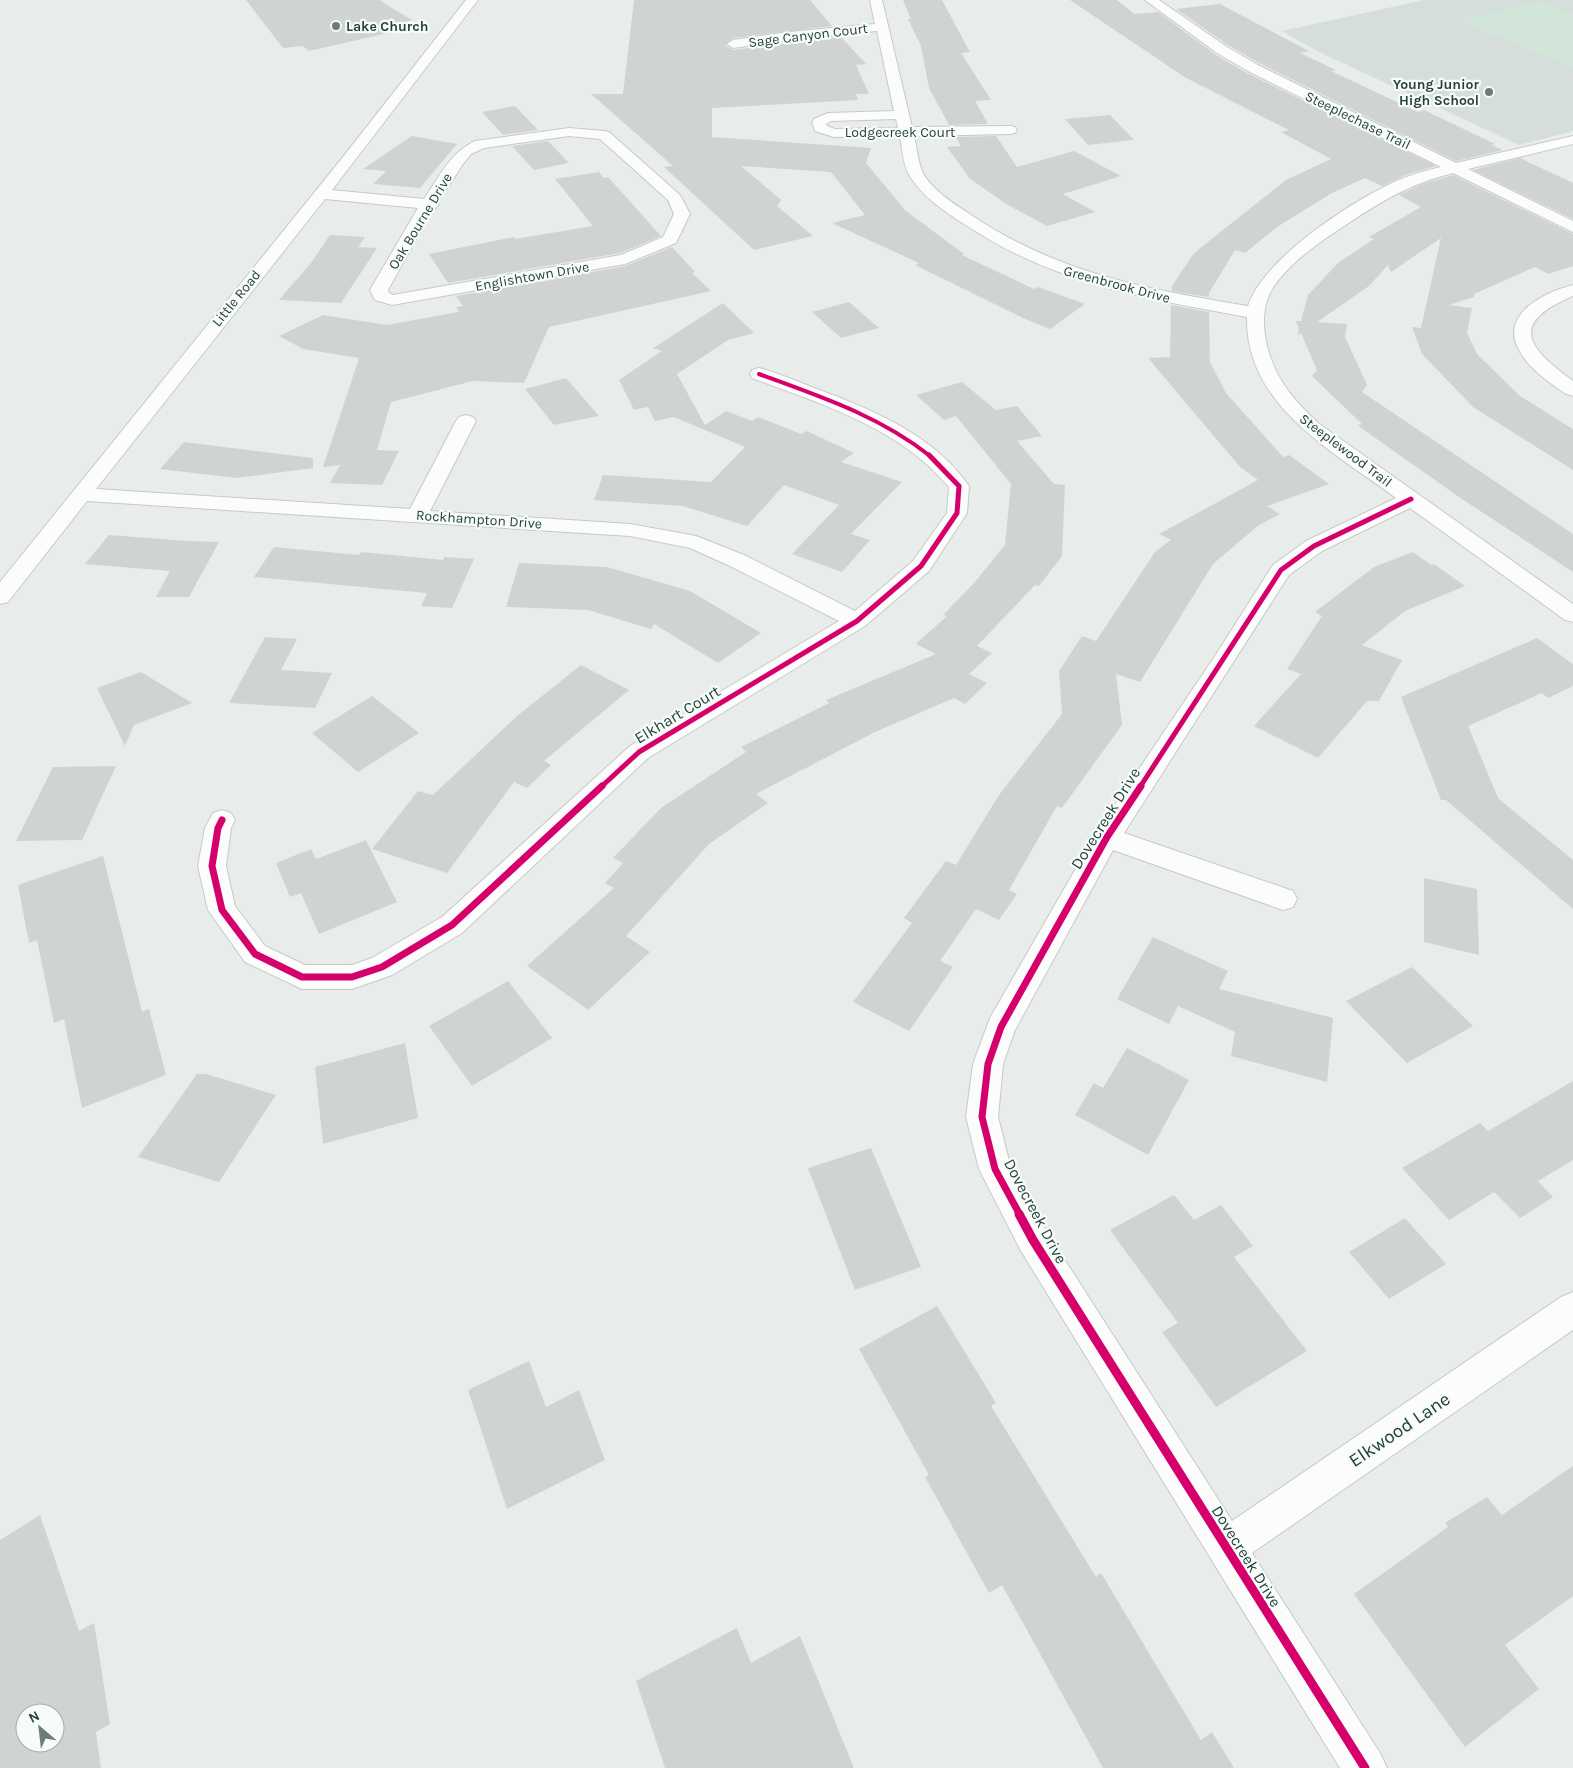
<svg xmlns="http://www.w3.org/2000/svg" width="1573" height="1768" font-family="Karla,sans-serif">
  <rect width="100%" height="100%" fill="#e8edeb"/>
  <!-- built -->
  <polygon fill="#d6dedb" points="1424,0 1573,0 1573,131 1519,145 1321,53 1282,31"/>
  <!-- green -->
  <polygon fill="#d1e6d8" points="1541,2 1573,15 1573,68 1459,20"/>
  <!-- building -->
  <g fill="#cfd4d2" fill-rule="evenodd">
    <polygon points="246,0 379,0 412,20 402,23 410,28 309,51 303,46 283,48"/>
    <polygon points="634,0 810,0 832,26 733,38 725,45 733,50 841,37 866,64 856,65 869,94 856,94 858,100 712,108 712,137 871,148 866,163 906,211 964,254 962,255 1034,289 1038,287 1085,304 1050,329 1025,319 915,265 919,263 832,223 865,215 831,172 741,166 781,200 777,206 813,236 754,250 664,167 673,166 591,94 623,94"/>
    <polygon points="903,0 942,0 970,52 961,53 991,100 975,101 988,124 949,125 929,88 921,46 908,19 911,19"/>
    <polygon points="1070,0 1117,0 1134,14 1158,12 1216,55 1247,73 1436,166 1408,174 1382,186 1365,178 1332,193 1277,227 1245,253 1235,250 1209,293 1209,297 1172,291 1172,286 1194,253 1286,180 1331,159 1281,132 1289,130 1186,78"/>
    <polygon points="1220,4 1309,51 1300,53 1336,70 1331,71 1418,112 1424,110 1495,144 1491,145 1503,150 1456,161 1259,63 1228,45 1176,9"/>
    <polygon points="515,106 538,130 503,135 482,112"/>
    <polygon points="1110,115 1134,140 1088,145 1065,119"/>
    <polygon points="412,136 457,144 420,188 373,184 386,171 363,169"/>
    <polygon points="996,136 1017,167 1074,151 1121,176 1063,194 1095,212 1047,226 1008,205 970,179 947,147 961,146 956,137"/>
    <polygon points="548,141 569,163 534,170 512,146"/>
    <polygon points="1520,158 1573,183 1573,219 1473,170"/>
    <polygon points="599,172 604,178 608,177 661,236 620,253 448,283 429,254 514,237 515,239 593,226 555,179"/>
    <polygon points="1453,175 1573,234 1573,266 1548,274 1535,267 1474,294 1474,297 1449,305 1472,308 1467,333 1477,354 1520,396 1573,429 1573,470 1473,407 1422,354 1412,327 1421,328 1441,238 1391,272 1388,265 1369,286 1317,322 1347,324 1345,337 1367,385 1362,392 1573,534 1573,572 1459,497 1357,425 1362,424 1312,376 1317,370 1301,333 1298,335 1299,329 1296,321 1301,321 1308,295 1338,263 1374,239 1369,237 1421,207 1399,195 1423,184"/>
    <polygon points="330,235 365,237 358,247 377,248 341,303 279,300 311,263"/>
    <polygon points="672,247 695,272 692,273 711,291 549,327 524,383 473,381 391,402 377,450 399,451 382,485 330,483 340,465 323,467 359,358 303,349 279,336 323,315 387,325 459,312 456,307 463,306 456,296 625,266"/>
    <polygon points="849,302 879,328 841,338 812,312"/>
    <polygon points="723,303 754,333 728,340 677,374 705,425 726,411 752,421 758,417 801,434 807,431 854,453 841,462 902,482 851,534 870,540 842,572 792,554 839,505 784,485 747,526 683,506 594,500 603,475 711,482 745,447 674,417 655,421 648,407 634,410 619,380 662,351 653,348"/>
    <polygon points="1171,305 1209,312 1210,362 1226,393 1283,457 1289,455 1329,484 1267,506 1280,514 1259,525 1213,564 1140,682 1116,674 1122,725 1062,808 1057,806 1009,890 1017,894 999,920 976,909 940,961 953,967 909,1031 853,1002 912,923 904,918 946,861 956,865 999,795 1062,714 1059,671 1082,636 1096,641 1155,552 1171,540 1159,534 1258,480 1240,467 1148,358 1170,357"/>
    <polygon points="566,378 599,416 554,425 525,389"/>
    <polygon points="962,382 996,410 1017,406 1042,436 1017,441 1054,484 1065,485 1062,556 1039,586 1035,585 977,646 992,653 969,674 987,683 965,704 954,698 875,732 756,794 768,803 709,844 626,936 650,952 588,1010 527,966 614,888 605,883 623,863 613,858 661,808 746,752 741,747 829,703 826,700 936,654 916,644 947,616 943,615 975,582 1005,545 1011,484 956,416 944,420 916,395"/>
    <polygon points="184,442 313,458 313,468 236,478 160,469"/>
    <polygon points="109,535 188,541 219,542 189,597 156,597 170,571 85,564"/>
    <polygon points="274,547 359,555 361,552 443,560 444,557 474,559 452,608 421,606 427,593 254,577"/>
    <polygon points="1413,552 1431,565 1434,564 1465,586 1405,611 1362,645 1402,660 1379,701 1367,701 1318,758 1254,726 1301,674 1287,669 1322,616 1315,612 1374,567"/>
    <polygon points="519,563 607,567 690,591 761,633 718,663 654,624 651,629 588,610 506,607"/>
    <polygon points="265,637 297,639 281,670 332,673 315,708 229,703"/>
    <polygon points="1537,638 1573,664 1573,686 1548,698 1542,693 1468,726 1498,798 1573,860 1573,909 1446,800 1441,800 1401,697"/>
    <polygon points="581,665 629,690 544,761 551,765 527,788 514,782 447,873 372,849 418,791 433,795 517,716"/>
    <polygon points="141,672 192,703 134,725 125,746 97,688"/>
    <polygon points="372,696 419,733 358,772 312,733"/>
    <polygon points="116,766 82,840 16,841 53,767"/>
    <polygon points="366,840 397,902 319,934 301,893 290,897 276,863 311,849 316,859"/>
    <polygon points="103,856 142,1012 149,1009 166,1075 82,1108 64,1019 54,1023 37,940 29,943 18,885"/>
    <polygon points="1424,878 1477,889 1479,955 1424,942"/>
    <polygon points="1153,937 1228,971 1219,989 1333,1018 1327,1082 1231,1056 1235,1032 1178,1006 1169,1024 1117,999"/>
    <polygon points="1412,967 1473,1026 1407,1063 1346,1001"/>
    <polygon points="508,981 552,1038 472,1086 429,1026"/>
    <polygon points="405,1043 418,1118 323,1144 315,1067"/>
    <polygon points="1127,1048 1189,1080 1148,1155 1075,1115 1094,1083 1103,1088"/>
    <polygon points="197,1074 206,1074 276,1095 219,1182 138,1157"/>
    <polygon points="1573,1081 1573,1160 1538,1181 1553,1197 1520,1218 1494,1192 1449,1220 1402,1168 1480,1123 1488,1131"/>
    <polygon points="871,1148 921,1267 855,1290 808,1168"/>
    <polygon points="1174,1195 1194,1220 1221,1205 1253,1246 1234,1257 1307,1351 1216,1407 1162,1332 1178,1323 1110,1230"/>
    <polygon points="1405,1218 1446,1264 1389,1299 1349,1252"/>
    <polygon points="937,1306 996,1403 991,1406 1096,1577 1101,1573 1201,1740 1212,1732 1234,1768 1103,1768 1002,1585 989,1593 925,1477 929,1475 859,1349"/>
    <polygon points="529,1361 546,1407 579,1390 605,1460 507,1509 468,1390"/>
    <polygon points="1573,1466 1573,1596 1505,1645 1539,1689 1465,1747 1354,1594 1448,1527 1445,1523 1487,1497 1502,1515"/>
    <path d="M40,1515L79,1631L94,1623L110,1724L96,1732L101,1768H0V1540ZM25,1713H55V1743H25Z"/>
    <polygon points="737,1628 751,1663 800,1636 854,1768 665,1768 636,1681"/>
  </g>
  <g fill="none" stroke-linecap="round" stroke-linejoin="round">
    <!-- minor casing -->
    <g stroke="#c5cac8" stroke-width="2">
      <g id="minor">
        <path d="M466,0H478L332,190L424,199C440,176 449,154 475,141L569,128L604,131L609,132L680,195L690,214L676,243L625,264L392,305L375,300L370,290L418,208L325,199L96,489L410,509L456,421L459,417L466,415L473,417L476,421L430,511L630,524L696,536L744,555L855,611L913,561L947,513L949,487C898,427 824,405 752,378L750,374L752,370L759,368C779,373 798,382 817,389C873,410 934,435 969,486L967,513L929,571L865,626L648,758L462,933L392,975L352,989H302L245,962L208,910L198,866L205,828L213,813L222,810L231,813L235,820L231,828L226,866L235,906L265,946L305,965H352L372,958L442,917L630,746L839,621L728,565L690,548L630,536L87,501L8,602L0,604V582L343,157ZM569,136L600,139L668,200L674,214L663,237L621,255L393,295L389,293L388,290L430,214L439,204L438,202L463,164L471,154L484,148Z"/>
        <path d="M870,0H882L912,127L1010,126L1015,127L1017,130L1015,133L1010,134L914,136C917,147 918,163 923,173C932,190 953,203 968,213C1056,273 1145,289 1248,306C1263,260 1346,205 1390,184C1406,176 1424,171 1441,167L1248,71L1217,53L1145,0H1159L1227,47L1258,65L1456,163L1573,136V144L1468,169L1573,221V232L1453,173C1409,184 1378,203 1341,228C1317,244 1291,262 1274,286C1254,315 1267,362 1287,389C1296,402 1307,412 1318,423L1573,604V622L1565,620L1410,508L1322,551L1289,575L1124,833L1293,891L1297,899L1293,907L1283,910L1113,850L1015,1030L1003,1064L998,1117L1010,1165L1045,1229L1232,1521L1561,1297L1573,1292V1330L1252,1553L1380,1753L1387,1768H1340L1021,1251L979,1169L966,1117L973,1064L990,1018L1098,830L1215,656L1273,565L1306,541L1396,498C1334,452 1245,406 1247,317C1143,298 1053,283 964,224C944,211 920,195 908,173C903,163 902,148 900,136L834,137L815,131L812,122L814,119L828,113L894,111L877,31L789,40L733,48L727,44L733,40L789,32L875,24ZM896,119L898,128L835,129L827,126L826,124L831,121Z"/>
        <path d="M1573,285V296C1509,323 1526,347 1573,381V396L1566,394C1549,382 1529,369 1519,350C1499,314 1545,292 1573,285Z"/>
      </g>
    </g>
    <!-- minor -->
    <use href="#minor" fill="#fcfcfc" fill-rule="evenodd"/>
    <!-- cycleway-far3 casing -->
    <g stroke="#f7fbf9" stroke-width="5.5">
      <path id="cycleway-far3" d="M759,374C819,396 880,416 930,456"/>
    </g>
    <!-- cycleway-far2 casing -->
    <g stroke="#f7fbf9" stroke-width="8">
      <g id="cycleway-far2">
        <polyline points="601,787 639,752 857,621 921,566 957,513 959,486 929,455"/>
        <polyline points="1140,787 1281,570 1314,546 1411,499"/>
      </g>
    </g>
    <!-- cycleway-far1 casing -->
    <g stroke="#f7fbf9" stroke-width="10">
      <g id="cycleway-far1">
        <polyline points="222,820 218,828 212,866 222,910 255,954 302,977 352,977 382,967 452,925 602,786"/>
        <polyline points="1020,1215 995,1169 982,1117 988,1064 1001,1027 1107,837 1141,786"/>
      </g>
    </g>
    <!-- cycleway casing -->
    <g stroke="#f7fbf9" stroke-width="12">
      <polyline id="cycleway" points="1019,1214 1033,1240 1365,1768"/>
    </g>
    <!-- cycleway-far3 -->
    <use href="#cycleway-far3" stroke="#d6006c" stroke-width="4"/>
    <!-- cycleway-far2 -->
    <use href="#cycleway-far2" stroke="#d6006c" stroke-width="5"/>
    <!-- cycleway-far1 -->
    <use href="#cycleway-far1" stroke="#d6006c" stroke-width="7"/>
    <!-- cycleway -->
    <use href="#cycleway" stroke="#d6006c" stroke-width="9"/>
  </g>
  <!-- markers -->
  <g fill="#697e78" stroke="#f7fbf9" stroke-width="2">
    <circle cx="336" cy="26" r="5"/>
    <circle cx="1489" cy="92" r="5"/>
  </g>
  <g text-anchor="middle" stroke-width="4.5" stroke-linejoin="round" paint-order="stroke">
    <!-- far-poi labels -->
    <g font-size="14" font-weight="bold" fill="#24423a" stroke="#f7fbf9" text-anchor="start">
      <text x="346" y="31">Lake Church</text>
      <text x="1479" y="89" text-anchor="end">Young Junior<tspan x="1479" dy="16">High School</tspan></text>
    </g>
    <!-- far-street labels -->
    <g font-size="14" fill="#24423a" stroke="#f7fbf9">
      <text transform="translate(808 35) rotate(-7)" y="5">Sage Canyon Court</text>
      <text transform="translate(1358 120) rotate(26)" y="5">Steeplechase Trail</text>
      <text x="900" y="137">Lodgecreek Court</text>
      <text transform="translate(420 221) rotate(-59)" y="5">Oak Bourne Drive</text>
      <text transform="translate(532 276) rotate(-10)" y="5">Englishtown Drive</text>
      <text transform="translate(1117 284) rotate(15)" y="5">Greenbrook Drive</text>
      <text transform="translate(236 298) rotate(-51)" y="5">Little Road</text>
      <text transform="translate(1346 450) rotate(37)" y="5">Steeplewood Trail</text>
      <text transform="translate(479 519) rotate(4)" y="5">Rockhampton Drive</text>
    </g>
    <!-- street labels -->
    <g font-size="16" fill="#24423a" stroke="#f7fbf9">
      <text transform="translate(677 714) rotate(-31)" y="6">Elkhart Court</text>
      <text transform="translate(1105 818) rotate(-58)" y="6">Dovecreek Drive</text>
      <text transform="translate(1036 1211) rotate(62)" y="6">Dovecreek Drive</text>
      <text transform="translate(1247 1556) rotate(58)" y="6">Dovecreek Drive</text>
    </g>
    <!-- near-street labels -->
    <g font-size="19" fill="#24423a" stroke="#f7fbf9">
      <text transform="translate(1399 1429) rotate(-34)" y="7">Elkwood Lane</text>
    </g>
  </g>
  <!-- north arrow -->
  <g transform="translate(40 1728) rotate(332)"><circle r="24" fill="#f7fbf9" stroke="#a3b1ad"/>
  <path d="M0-4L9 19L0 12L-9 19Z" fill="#697e78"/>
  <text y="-8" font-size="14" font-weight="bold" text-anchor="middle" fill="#24423a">N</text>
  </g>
</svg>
